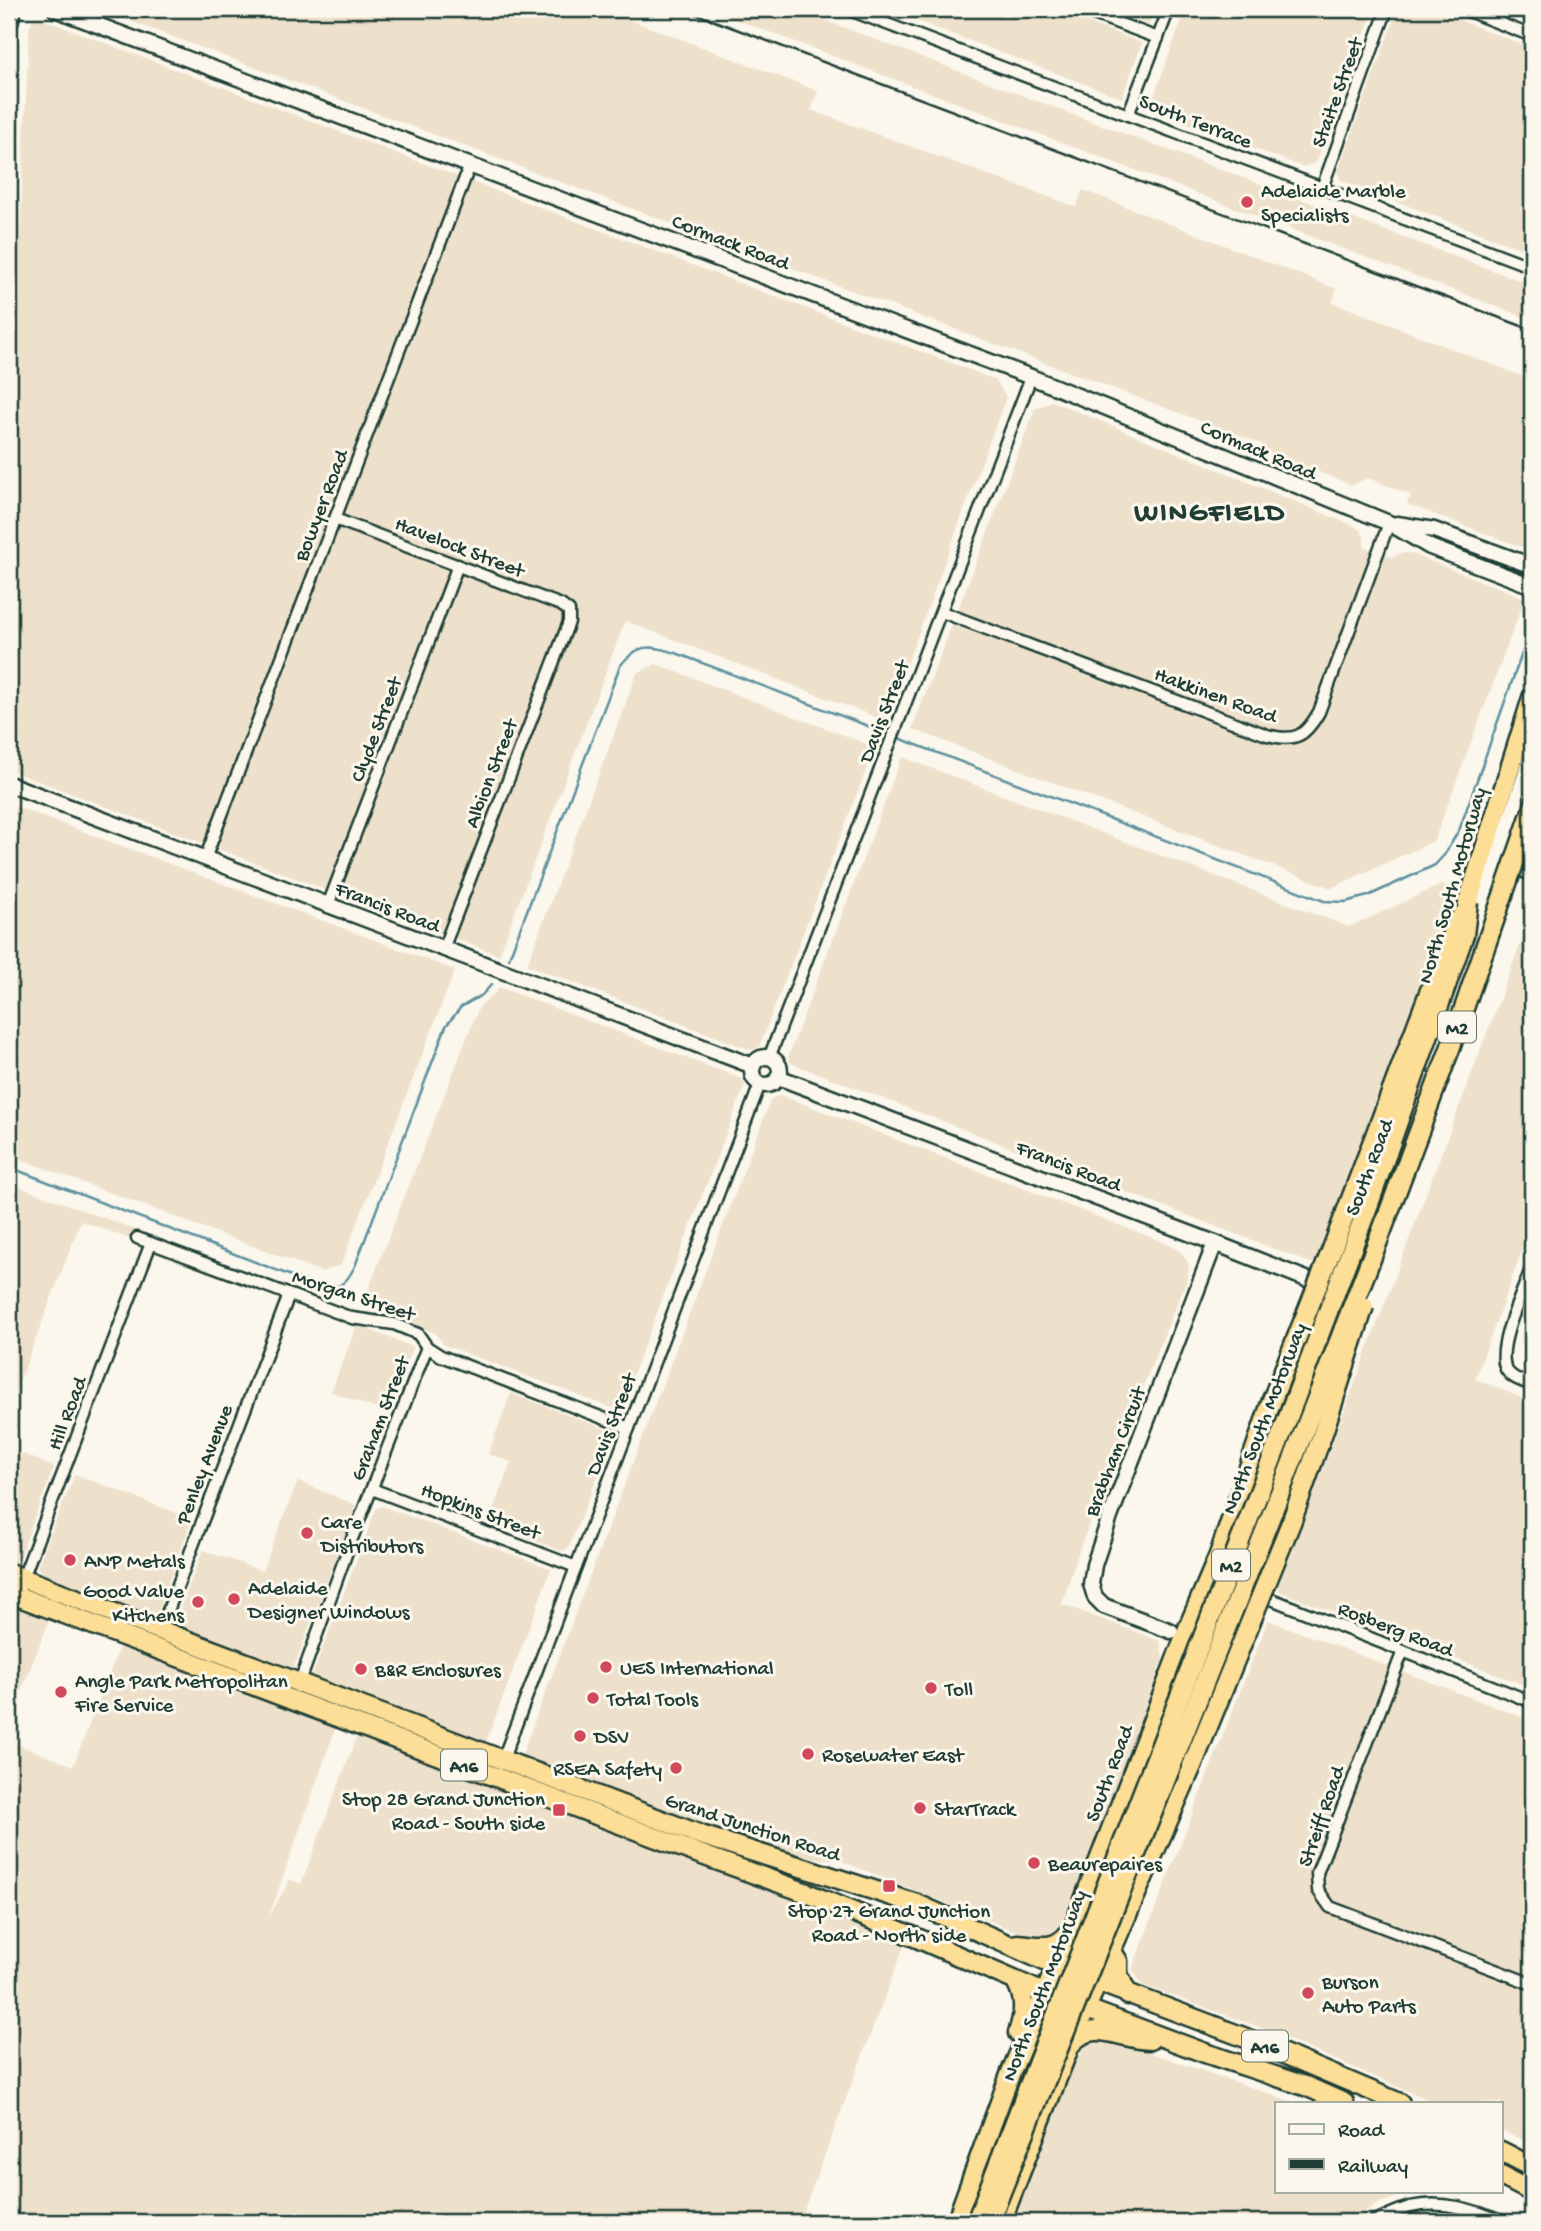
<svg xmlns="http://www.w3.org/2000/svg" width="1541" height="2231" font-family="'Gochi Hand',sans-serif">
  <rect width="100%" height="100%" fill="#fbf7ec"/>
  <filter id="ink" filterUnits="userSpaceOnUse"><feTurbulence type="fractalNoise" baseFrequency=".0143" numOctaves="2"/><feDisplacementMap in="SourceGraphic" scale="14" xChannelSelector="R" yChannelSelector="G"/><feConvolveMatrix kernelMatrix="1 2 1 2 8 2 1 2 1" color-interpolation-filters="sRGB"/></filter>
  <g filter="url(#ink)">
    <!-- built -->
    <g fill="#eee1cc">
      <polygon points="98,9 601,9 818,91 811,110 1076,207 1083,190 1337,289 1332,302 1532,380 1532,551 1407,504 1411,495 1368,478 1352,485 1260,449 1262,444"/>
      <polygon points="708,9 795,9 1079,117 1532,285 1532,320"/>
      <polygon points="885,9 1052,9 1142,43 1122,98"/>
      <polygon points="1107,9 1155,9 1149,25"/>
      <polygon points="1186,9 1374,9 1316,163 1303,167 1149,109"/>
      <polygon points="1398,9 1430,9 1532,48 1532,253 1342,181 1339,177 1338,170"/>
      <polygon points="1492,9 1532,9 1532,24"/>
      <polygon points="34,16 996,380 1006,397 886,721 625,621 499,955 9,770 9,486 29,29"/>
      <polygon points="1052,401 1354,526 1361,531 1364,538 1364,547 1392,557 1401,553 1410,553 1525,598 1434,841 1331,888 912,729 1035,409"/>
      <polygon points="656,664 875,747 759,1047 751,1050 527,965 637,673"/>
      <polygon points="902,757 1349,927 1443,884 1456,889 1428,964 1431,968 1318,1260 1311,1263 791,1063 788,1057"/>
      <polygon points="9,804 455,970 341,1265 322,1272 9,1155"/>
      <polygon points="1532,913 1532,1223 1475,1379 1532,1402 1532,1688 1281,1592 1278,1587"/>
      <polygon points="499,987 742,1079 745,1085 622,1403 614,1409 444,1345 435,1333 362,1305 479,1007 495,993"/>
      <polygon points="780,1095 1166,1243 1181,1252 1189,1264 1187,1279 1115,1455 1077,1556 1062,1604 1160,1641 1163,1658 1075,1899 1061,1924 1048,1936 1025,1935 839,1860 801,1857 715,1831 524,1760 522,1754 771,1099"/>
      <polygon points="9,1183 139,1231 136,1241 81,1221 9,1409"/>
      <polygon points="1532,1307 1532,1345 1520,1340"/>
      <polygon points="357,1325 413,1347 390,1414 331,1392"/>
      <polygon points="511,1393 605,1429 612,1441 568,1549 561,1551 488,1522 511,1462 488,1454"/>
      <polygon points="9,1448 54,1467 16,1566 9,1563"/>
      <polygon points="75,1474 192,1519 155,1619 44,1577 37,1567"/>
      <polygon points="298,1481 356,1505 294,1667 287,1670 179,1629 175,1622 203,1550 262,1571"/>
      <polygon points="382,1506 551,1569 485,1745 311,1679 376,1509"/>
      <polygon points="9,1603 50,1619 9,1722"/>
      <polygon points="1268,1620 1532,1721 1532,2143 1501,2131 1501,2103 1436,2103 1259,2027 1142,1985 1132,1969"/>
      <polygon points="120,1646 336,1727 268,1919 290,1879 301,1884 358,1733 811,1906 904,1946 803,2212 829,2222 9,2222 9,1741 73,1766"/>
      <polygon points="1102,2040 1131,2046 1296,2103 1277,2103 1277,2191 1465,2191 1462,2196 1432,2191 1405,2194 1378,2204 1344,2222 1010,2222 1075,2062 1087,2044"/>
    </g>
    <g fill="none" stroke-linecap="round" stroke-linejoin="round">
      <!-- stream -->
      <g stroke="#5d909f" stroke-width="2.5">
        <polyline points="896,737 1324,901 1345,902 1368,896 1435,865 1445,854 1460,828 1532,625"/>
        <path d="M509,958L620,666C638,643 649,645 676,653L889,734"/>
        <path d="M9,1167L320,1287C340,1289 346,1284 355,1266L446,1026L461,1007L482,995L492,984"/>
      </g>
      <!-- street casing -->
      <g stroke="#1f3d34" stroke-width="15">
        <g id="street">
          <polyline points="847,9 1532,267"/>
          <polyline points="1080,9 1158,38"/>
          <polyline points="1463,9 1532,36"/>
          <polyline points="9,33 16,9"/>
          <polyline points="1128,115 1169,9"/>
          <polyline points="1322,188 1387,9"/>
          <polyline points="335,519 561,605 569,611 569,622 443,949"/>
          <path d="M942,612L1267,735C1295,742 1305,737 1319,712L1389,523"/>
          <polyline points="205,859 470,165"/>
          <polyline points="1510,867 1532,875"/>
          <polyline points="328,905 458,565"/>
          <polyline points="769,1058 1031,377"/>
          <polyline points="137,1238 352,1318 394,1324 418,1334 427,1347 441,1356 629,1428"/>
          <path d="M1532,1266C1524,1290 1497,1343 1505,1367C1509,1378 1522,1381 1532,1385"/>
          <polyline points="372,1489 576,1567"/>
          <polyline points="1246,1589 1532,1702"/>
          <polyline points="16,1596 151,1243"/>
          <polyline points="159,1634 289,1295"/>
          <polyline points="1403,1651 1317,1873 1318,1890 1330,1907 1532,1984"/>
          <polyline points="298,1687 348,1549 427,1347"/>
          <polyline points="501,1764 760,1084"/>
          <path d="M1373,2222C1385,2217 1398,2210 1410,2207C1443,2200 1473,2209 1503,2222"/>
        </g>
      </g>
      <!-- secondary casing -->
      <g stroke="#1f3d34" stroke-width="19">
        <g id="secondary">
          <polyline points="55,9 1031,377 1389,523 1430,547 1532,586"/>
          <polyline points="1397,524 1434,530 1532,566"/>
          <polyline points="9,784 753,1066"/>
          <circle cx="766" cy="1071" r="14"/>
          <polyline points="778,1077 1215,1243 1344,1294"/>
          <polyline points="1376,1209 1426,1076 1532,754"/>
          <polyline points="1171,1631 1104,1606 1095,1597 1091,1584 1094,1565 1110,1517 1215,1243"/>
        </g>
      </g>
      <!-- highway casing -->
      <g stroke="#1f3d34" stroke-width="23">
        <g id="highway">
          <polyline points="1468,902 1532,698"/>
          <polyline points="9,1573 701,1835 917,1904 1056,1966 1246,2038 1400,2103"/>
          <polyline points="9,1593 694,1852 807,1893 917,1938 1044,1993 1205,2053 1308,2087 1344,2103"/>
          <path d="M1017,1944C1038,1945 1053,1952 1068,1934"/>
          <polyline points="1111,1950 1118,1961 1118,1974 1128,1995"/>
          <path d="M1017,1983C1026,2001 1024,2014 1018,2033"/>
          <path d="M1072,2043C1094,2018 1122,2040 1150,2040"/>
          <polyline points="1501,2151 1532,2167"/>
          <polyline points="1501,2176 1532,2192"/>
          <polyline points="956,2222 1011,2072 1075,1923 1190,1623 1219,1555 1272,1400"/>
          <polyline points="1001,2222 1070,2045 1192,1766"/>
        </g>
      </g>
      <!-- street -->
      <use href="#street" stroke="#fbf7ec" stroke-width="10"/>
      <!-- secondary -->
      <use href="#secondary" stroke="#fbf7ec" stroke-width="14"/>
      <!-- highway -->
      <use href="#highway" stroke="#fcde96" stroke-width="18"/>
      <!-- rail -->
      <polyline stroke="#1f3d34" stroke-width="2.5" points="683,9 1532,330"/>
      <!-- highway-bridge casing -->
      <g stroke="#1f3d34" stroke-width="23" stroke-linecap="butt">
        <g id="highway-bridge">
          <polyline points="1272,1400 1332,1249 1449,940 1462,915"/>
          <polyline points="1192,1766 1292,1520 1324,1430 1364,1306"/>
          <polyline points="976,2222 1287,1420 1370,1201 1464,935 1468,902"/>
          <polyline points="989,2222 1269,1521 1378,1241 1451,1046 1532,811"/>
        </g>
      </g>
      <!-- highway-bridge -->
      <use href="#highway-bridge" stroke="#fcde96" stroke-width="18"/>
    </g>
  </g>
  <!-- markers -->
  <g fill="#d1495b" stroke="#fbf7ec" stroke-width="2.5">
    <circle cx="1247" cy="202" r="7"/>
    <circle cx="307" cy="1533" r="7"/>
    <circle cx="70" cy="1560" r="7"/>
    <circle cx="234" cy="1599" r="7"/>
    <circle cx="198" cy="1602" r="7"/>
    <circle cx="606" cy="1667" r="7"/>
    <circle cx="361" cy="1669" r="7"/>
    <circle cx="931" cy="1688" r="7"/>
    <circle cx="61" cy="1692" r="7"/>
    <circle cx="593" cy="1698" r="7"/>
    <circle cx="580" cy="1736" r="7"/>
    <circle cx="808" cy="1754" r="7"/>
    <circle cx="676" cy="1768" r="7"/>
    <circle cx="920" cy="1808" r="7"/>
    <rect x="552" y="1803" width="14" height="14" rx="3.5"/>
    <circle cx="1034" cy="1863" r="7"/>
    <rect x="882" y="1879" width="14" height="14" rx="3.5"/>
    <circle cx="1308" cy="1993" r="7"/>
  </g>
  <g text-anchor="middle" stroke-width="6" stroke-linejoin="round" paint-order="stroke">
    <!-- shield labels -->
    <g fill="#fbf7ec" stroke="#61756b" stroke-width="2">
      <rect x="1438" y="1011.5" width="38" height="31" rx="5"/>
      <rect x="1212" y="1549.5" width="38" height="31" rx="5"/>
      <rect x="441" y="1749.5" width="46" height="31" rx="5"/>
      <rect x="1242" y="2030.5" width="46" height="31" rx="5"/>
    </g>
    <g font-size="19" font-weight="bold" fill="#1f3d34">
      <text x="1457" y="1034">M2</text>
      <text x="1231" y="1572">M2</text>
      <text x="464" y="1772">A16</text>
      <text x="1265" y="2053">A16</text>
    </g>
    <!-- street labels -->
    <g font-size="21" fill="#1f3d34" stroke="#fbf7ec">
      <text transform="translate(1336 92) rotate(-70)" y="7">Staite Street</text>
      <text transform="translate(1196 120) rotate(21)" y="7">South Terrace</text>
      <text transform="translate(731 241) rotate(21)" y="7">Cormack Road</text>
      <text transform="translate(1259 449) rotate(23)" y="7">Cormack Road</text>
      <text transform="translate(320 505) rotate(-69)" y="7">Bowyer Road</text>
      <text transform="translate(460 546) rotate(21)" y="7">Havelock Street</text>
      <text transform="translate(1216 694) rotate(20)" y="7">Hakkinen Road</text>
      <text transform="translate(883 711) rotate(-69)" y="7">Davis Street</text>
      <text transform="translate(375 729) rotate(-69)" y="7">Clyde Street</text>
      <text transform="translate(490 773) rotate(-69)" y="7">Albion Street</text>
      <text transform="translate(1451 885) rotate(-74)" y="7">North South Motorway</text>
      <text transform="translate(388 906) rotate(21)" y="7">Francis Road</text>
      <text transform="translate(1069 1165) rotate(21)" y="7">Francis Road</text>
      <text transform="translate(1368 1167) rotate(-69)" y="7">South Road</text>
      <text transform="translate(354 1294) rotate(18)" y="7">Morgan Street</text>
      <text transform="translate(66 1413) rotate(-69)" y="7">Hill Road</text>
      <text transform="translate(379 1418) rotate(-69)" y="7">Graham Street</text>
      <text transform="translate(1263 1418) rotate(-69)" y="7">North South Motorway</text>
      <text transform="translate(610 1424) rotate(-69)" y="7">Davis Street</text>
      <text transform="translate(1114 1451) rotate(-69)" y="7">Brabham Circuit</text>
      <text transform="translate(203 1464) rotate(-69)" y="7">Penley Avenue</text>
      <text transform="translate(481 1510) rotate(21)" y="7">Hopkins Street</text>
      <text transform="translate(1396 1628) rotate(21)" y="7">Rosberg Road</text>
      <text transform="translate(1108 1773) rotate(-69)" y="7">South Road</text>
      <text transform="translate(1320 1816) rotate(-71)" y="7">Streiff Road</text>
      <text transform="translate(753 1826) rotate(18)" y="7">Grand Junction Road</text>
      <text transform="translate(1043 1985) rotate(-69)" y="7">North South Motorway</text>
    </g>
    <!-- poi labels -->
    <g font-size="21" fill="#1f3d34" stroke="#fbf7ec" text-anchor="start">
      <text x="1261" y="197">Adelaide Marble<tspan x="1261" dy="24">Specialists</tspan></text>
      <text x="321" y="1528">Care<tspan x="321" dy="24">Distributors</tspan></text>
      <text x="84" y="1567">ANP Metals</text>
      <text x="248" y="1594">Adelaide<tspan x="248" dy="24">Designer Windows</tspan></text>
      <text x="184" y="1597" text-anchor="end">Good Value<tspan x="184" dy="24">Kitchens</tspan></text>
      <text x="620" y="1674">UES International</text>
      <text x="375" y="1676">B&amp;R Enclosures</text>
      <text x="75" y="1687">Angle Park Metropolitan<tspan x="75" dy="24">Fire Service</tspan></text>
      <text x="945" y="1695">Toll</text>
      <text x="607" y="1705">Total Tools</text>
      <text x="594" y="1743">DSV</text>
      <text x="822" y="1761">Rosewater East</text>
      <text x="662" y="1775" text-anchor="end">RSEA Safety</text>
      <text x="545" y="1805" text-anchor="end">Stop 28 Grand Junction<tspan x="545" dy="24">Road - South side</tspan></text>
      <text x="934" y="1815">StarTrack</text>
      <text x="1048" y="1870">Beaurepaires</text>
      <text x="889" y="1917" text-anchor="middle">Stop 27 Grand Junction<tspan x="889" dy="24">Road - North side</tspan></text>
      <text x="1322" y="1988">Burson<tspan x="1322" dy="24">Auto Parts</tspan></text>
    </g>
    <!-- district labels -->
    <g font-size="28" font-weight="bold" letter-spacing="2" fill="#1f3d34" stroke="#fbf7ec">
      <text x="1210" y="520">WINGFIELD</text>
    </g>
  </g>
  <!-- margin -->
  <rect width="1541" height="2231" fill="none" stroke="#fbf7ec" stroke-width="35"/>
  <rect x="18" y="18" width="1506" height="2196" fill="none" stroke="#1f3d34" stroke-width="2.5" filter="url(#ink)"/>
  <!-- legend -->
  <rect x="1275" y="2102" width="228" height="91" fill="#fbf7ec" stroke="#a3ada2" stroke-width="2"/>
  <rect x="1289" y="2124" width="35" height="10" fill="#fbf7ec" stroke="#a3ada2" stroke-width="2"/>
  <text x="1338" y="2136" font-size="21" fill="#1f3d34">Road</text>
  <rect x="1289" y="2159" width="35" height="10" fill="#1f3d34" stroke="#a3ada2" stroke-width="2"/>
  <text x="1338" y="2172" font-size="21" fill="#1f3d34">Railway</text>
</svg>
